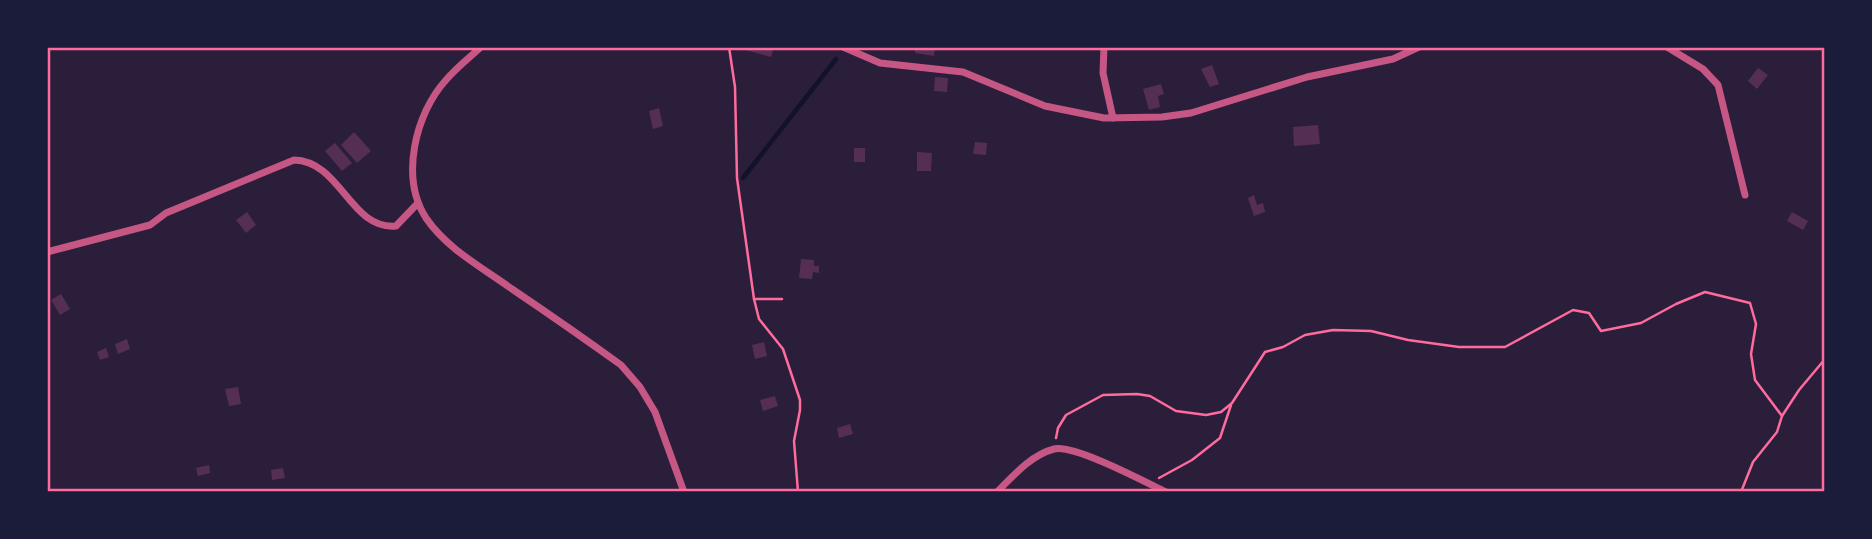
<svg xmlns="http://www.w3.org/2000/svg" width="1872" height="539" font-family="Manrope,sans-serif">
  <rect width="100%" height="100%" fill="#1b1b3a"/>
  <!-- green -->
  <rect fill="#2a1e3b" x="47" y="47" width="1778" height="445"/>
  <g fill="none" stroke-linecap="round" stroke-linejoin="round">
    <!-- stream -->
    <polyline stroke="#12122b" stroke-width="4.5" points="743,178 836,59"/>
  </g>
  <!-- building -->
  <g fill="#542f53">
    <polygon points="746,47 774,47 771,57 745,50"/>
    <polygon points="915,47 935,47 934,56 915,53"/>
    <polygon points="1212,65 1219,84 1210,87 1201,69"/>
    <polygon points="1758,68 1768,75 1757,89 1748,81"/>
    <polygon points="935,77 948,78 947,92 934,91"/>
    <polygon points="1161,84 1164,94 1158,96 1160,107 1149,110 1143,89"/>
    <polygon points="659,108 663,126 653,129 649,111"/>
    <polygon points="1318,125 1320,144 1294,146 1293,127"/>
    <polygon points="354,132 371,151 357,163 341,145"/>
    <polygon points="975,142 987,143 986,155 973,154"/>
    <polygon points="335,143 352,163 342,171 325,151"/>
    <rect x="854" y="148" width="11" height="14"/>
    <polygon points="917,152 932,153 931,171 917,171"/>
    <polygon points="1254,195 1257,205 1263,203 1265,212 1254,216 1248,198"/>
    <polygon points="247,212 256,225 246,233 236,220"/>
    <polygon points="1792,212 1808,221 1803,230 1787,221"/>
    <polygon points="801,259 814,260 814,266 819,266 819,273 813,272 812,279 799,278"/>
    <polygon points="61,294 70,309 60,315 51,300"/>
    <polygon points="127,339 130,349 118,354 115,344"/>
    <polygon points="764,342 767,356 755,359 752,345"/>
    <polygon points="106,348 109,357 100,360 97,352"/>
    <polygon points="238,387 241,404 229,406 225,389"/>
    <polygon points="775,396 778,406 763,411 760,400"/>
    <polygon points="850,424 853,434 839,438 837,428"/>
    <polygon points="209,465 210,473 198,476 196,468"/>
    <polygon points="283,468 285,478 272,480 271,470"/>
  </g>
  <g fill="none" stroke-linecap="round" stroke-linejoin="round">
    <!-- path -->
    <g stroke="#ff6b9d" stroke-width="2.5">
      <polyline points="729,47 735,87 737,178 754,299 782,299"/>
      <polyline points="754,299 759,319 783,349 800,400 800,410 794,441 798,492"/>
      <polyline points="1056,438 1058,428 1066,415 1103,395 1137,394 1150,396 1176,411 1206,415 1221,412 1232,403 1265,352 1283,347 1305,335 1333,330 1371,331 1408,340 1459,347 1505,347 1573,310 1589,313 1601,331 1641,323 1676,304 1705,292 1750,303 1756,324 1751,354 1755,380 1782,416"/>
      <polyline points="1159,478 1192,460 1220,438 1231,405"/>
      <polyline points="1741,492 1753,462 1777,432 1782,416 1799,390 1825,359"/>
    </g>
    <!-- minor -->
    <g stroke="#c65784" stroke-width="7">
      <path d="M481,47C469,58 456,68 446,80C415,114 400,178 426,218C447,249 483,268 512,289C549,314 585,339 621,365L640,387L655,412L684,492"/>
      <polyline points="843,47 880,63 963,72 1045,106 1104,118 1162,117 1191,113 1307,77 1393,59 1419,47"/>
      <polyline points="1104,47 1103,73 1113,118"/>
      <polyline points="1667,47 1703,69 1718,85 1745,195"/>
      <path d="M47,252L150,225L166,213L294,160C341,161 350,230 396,226L418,203"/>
      <path d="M997,492C1013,476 1031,455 1054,449C1074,444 1145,482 1166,492"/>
    </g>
  </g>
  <!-- border -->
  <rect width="1872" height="539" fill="none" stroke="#1b1b3a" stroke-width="98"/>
  <rect x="49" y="49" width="1774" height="441" fill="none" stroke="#ff6b9d" stroke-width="2.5"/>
</svg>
